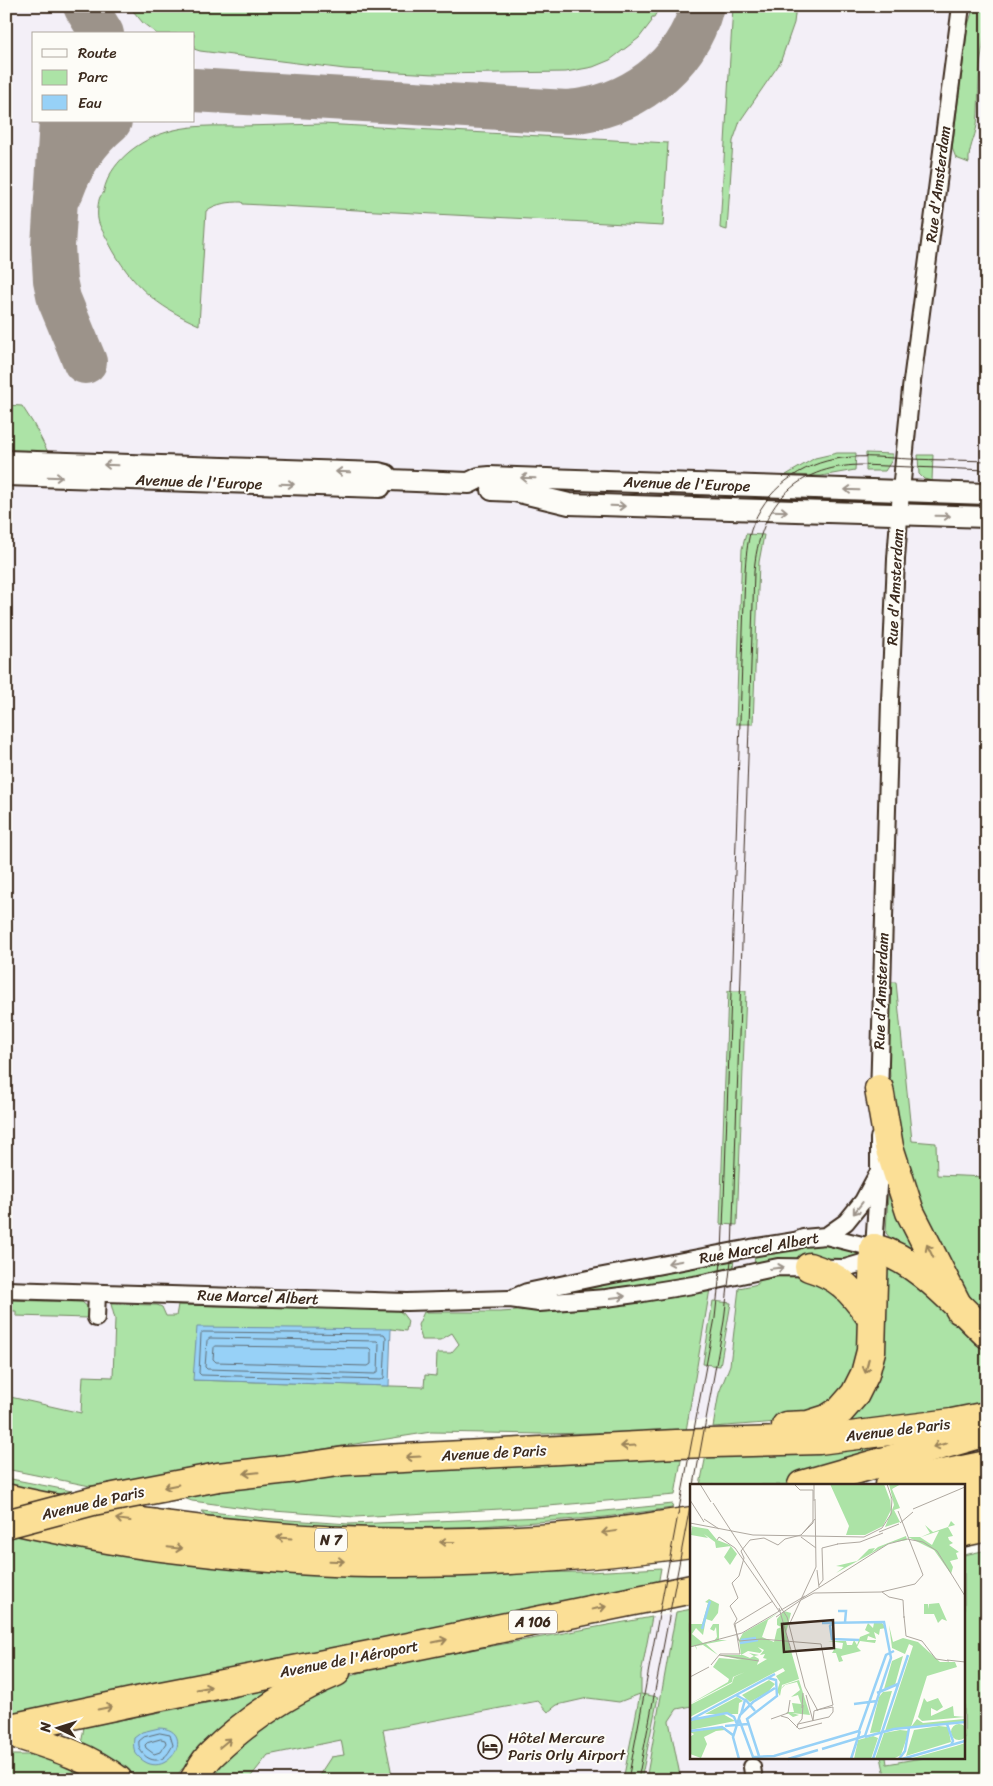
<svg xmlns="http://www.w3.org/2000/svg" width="993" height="1786" font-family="Sriracha,sans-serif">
  <rect width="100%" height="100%" fill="#fdfcf7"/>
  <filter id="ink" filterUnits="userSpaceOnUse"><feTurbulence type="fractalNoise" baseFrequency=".02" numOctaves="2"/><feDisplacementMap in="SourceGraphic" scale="10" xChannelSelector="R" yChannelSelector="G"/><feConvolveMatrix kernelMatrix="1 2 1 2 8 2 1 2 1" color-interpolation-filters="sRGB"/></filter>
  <g filter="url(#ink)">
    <!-- built -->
    <g fill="#f3eff7" fill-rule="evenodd">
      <path d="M6,6H987V1282L876,1259L816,1415L431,1432L112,1481L6,1446ZM34,34H194V121H34Z"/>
      <polygon points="987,1550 987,1780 200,1780 377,1667 692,1610 692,1757 964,1757 964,1555"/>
    </g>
    <!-- green -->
    <g fill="#ace3a6" stroke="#748662">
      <polygon points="129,6 521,6 563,9 564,6 660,6 654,17 652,17 651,20 652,21 639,38 610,60 593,67 566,72 434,74 345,69 200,51 194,49 194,34 157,34 143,23"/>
      <polygon points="733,6 796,6 794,23 780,63 740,121 733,141 727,230 720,228"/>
      <path d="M974,6H987C987,31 980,55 979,79C978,95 979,110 977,125C975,138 968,149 969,163L956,158L952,148L968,25Z"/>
      <path d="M323,124L668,143L663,226L243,204L242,202C230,202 216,203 206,211L199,325C156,306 131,285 109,243C106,236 99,227 98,219C97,214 98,201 100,197C103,192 103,196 104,190C110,164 135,143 161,134C187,124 216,126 243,126C270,125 296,125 323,124Z"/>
      <polygon points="6,405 22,406 33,423 49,454 6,452"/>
      <polygon points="837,453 856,453 855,470 821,476 786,475 815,458"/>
      <polygon points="866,453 892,454 892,460 885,471 866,471"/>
      <polygon points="918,455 933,455 932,481 924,479 919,474"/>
      <polygon points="746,534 764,535 759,562 753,724 736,724 742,549"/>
      <polygon points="890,982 896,982 912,1141 936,1143 937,1175 987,1177 987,1318 942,1264 892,1120 889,1057"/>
      <polygon points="728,991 746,991 737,1225 720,1224"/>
      <polygon points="889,1175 927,1261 894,1243 886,1233"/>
      <polygon points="820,1245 858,1250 862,1254 856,1260 754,1267 755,1252 795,1246"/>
      <polygon points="734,1255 733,1271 701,1278 556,1297 553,1293"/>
      <polygon points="888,1261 987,1342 987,1407 818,1431 842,1417 881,1267"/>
      <polygon points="806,1272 862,1316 866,1353 829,1409 778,1422 713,1427 719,1393 730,1365 739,1288 758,1284 757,1276"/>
      <polygon points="710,1289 686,1431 542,1434 431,1432 90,1486 6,1469 6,1396 81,1413 83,1376 113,1377 115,1319 111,1304 157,1305 162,1307 166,1316 176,1316 178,1305 397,1310 402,1313 408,1321 406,1331 391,1329 193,1380 424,1387 425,1375 436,1376 437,1353 451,1353 459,1344 452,1333 440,1340 422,1340 418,1325 424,1312 500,1312 601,1306"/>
      <polygon points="6,1300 82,1302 89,1308 88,1318 16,1316 16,1311 6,1311"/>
      <polygon points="713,1301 731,1303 720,1366 703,1364"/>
      <polygon points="880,1443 882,1454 784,1485 700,1485 706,1455"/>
      <polygon points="682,1455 675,1495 537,1507 355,1517 260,1510 192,1501 181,1497 350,1472"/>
      <polygon points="6,1478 72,1491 44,1497 6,1489"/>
      <polygon points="673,1504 672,1508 605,1517 466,1527 272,1529 211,1522 202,1511 274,1519 349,1524 546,1517"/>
      <polygon points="25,1533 468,1573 589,1572 661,1568 658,1585 6,1716 6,1539"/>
      <polygon points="987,1550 987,1780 886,1780 881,1757 886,1757 887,1764 927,1757 964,1757 964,1555"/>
      <polygon points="692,1609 692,1706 677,1709 669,1721 681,1780 646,1780 676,1612"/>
      <polygon points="652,1617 641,1674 641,1694 658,1697 641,1780 623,1780 640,1694 619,1702 588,1698 557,1705 548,1712 538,1701 383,1730 393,1780 316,1780 331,1757 344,1755 341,1740 268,1755 248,1780 200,1780 228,1745 342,1679 377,1667"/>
      <polygon points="311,1675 252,1707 239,1712 215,1731 189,1766 182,1769 173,1780 135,1780 81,1745 84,1727 237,1697 240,1691"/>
      <polygon points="6,1755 36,1755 104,1780 6,1780"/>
    </g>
    <!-- water -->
    <g fill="#97d1f7" stroke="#728ea0">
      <polygon points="197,1327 391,1329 389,1386 193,1380"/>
      <path d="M159,1728C198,1729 168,1782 141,1759C133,1752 133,1747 134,1738L142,1732Z"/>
    </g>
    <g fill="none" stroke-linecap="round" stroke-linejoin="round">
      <!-- shore -->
      <g stroke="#606d75" stroke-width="1">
        <polygon points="203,1332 384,1334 386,1337 384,1378 381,1380 201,1375 199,1373 201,1334"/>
        <polygon points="210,1338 377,1341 379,1343 378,1372 375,1374 207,1369 205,1367 207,1341"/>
        <polygon points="216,1346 369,1348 371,1350 371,1364 368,1366 216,1362 213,1359 214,1348"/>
        <path d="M160,1733L170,1735L173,1745C170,1750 168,1755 163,1758C152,1765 137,1753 139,1741L144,1737Z"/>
        <polygon points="161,1739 165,1740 166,1743 160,1752 154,1754 146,1748 145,1745 147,1743"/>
      </g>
      <!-- taxiway -->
      <g stroke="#9c938a" stroke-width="44">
        <polyline points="85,6 102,34"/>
        <path d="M194,90L567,112C629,108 686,68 702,6"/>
        <polyline points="61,121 53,246 55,280 59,299 85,362"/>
        <path d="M62,191C72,163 87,140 110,121"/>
      </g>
      <!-- minor casing -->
      <g stroke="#3b2a1e" stroke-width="20">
        <g id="minor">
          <polyline points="879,1098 890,701 896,559 901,491 911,389 961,6"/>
          <polyline points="826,1236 846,1222 863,1201 877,1175"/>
          <polyline points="6,1290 407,1302 510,1299 539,1303 606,1298 643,1293 699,1284 778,1267 845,1268 862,1263 867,1260 874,1248 879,1171 879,1138"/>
          <polyline points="515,1297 527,1292 598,1277 751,1248 795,1241 803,1238 826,1236 874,1248"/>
          <polyline points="96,1318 97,1293"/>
          <polyline points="752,1767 754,1780"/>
        </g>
      </g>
      <!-- tertiary casing -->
      <g stroke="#3b2a1e" stroke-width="24">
        <g id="tertiary">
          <polyline points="6,461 378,473 386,475 389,480 469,483 479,478 490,477 987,494"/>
          <polyline points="6,475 380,487"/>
          <polyline points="492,490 515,491 569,504 987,517"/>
        </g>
      </g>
      <!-- trunk casing -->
      <g stroke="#3b2a1e" stroke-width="31">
        <g id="trunk">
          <polyline points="879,1089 889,1147 910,1212 960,1310"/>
          <path d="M874,1248C919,1260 954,1303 987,1334"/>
          <polyline points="802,1485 987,1432"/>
          <polyline points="889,1485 987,1465"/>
          <polyline points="964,1491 987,1486"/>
          <path d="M6,1498C55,1510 106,1517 156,1524C301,1544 451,1549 598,1534C629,1531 661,1525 692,1521"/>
          <polyline points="964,1512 987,1509"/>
          <path d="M13,1520C59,1530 106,1540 154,1546C234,1556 317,1564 398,1563C497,1563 594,1556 692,1543"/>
        </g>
      </g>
      <!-- motorway casing -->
      <g stroke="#3b2a1e" stroke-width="31">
        <g id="motorway">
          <path d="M809,1267C842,1277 851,1291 871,1317"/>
          <polyline points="786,1426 808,1425 827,1419 841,1410 855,1394 865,1374 871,1351 874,1248"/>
          <polyline points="218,1477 297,1468 345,1461 676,1444 819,1440 952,1423 987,1416"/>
          <polyline points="964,1532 987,1527"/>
          <polyline points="6,1729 156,1697 375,1654 692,1589"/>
          <path d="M6,1731C45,1744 85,1754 118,1780"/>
          <path d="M194,1780C199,1772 204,1761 212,1754C247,1720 291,1691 336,1672"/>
        </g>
      </g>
      <!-- minor -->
      <use href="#minor" stroke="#fdfcf7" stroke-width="16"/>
      <!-- tertiary -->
      <use href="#tertiary" stroke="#fdfcf7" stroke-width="20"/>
      <!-- trunk -->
      <use href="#trunk" stroke="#fbdf96" stroke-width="28"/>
      <!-- motorway -->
      <use href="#motorway" stroke="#fbdf96" stroke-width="28"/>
      <!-- tram -->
      <g stroke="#3b2a1e" stroke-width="1">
        <path d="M694,1485L724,1321L732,1252L754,572C759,507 794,466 861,465L987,470"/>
        <path d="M628,1780L715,1318L722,1253L724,1202L745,571C746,558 747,543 751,530C764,490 801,463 842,458C865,455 887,458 910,459C936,460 961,460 987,461"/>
        <polyline points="638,1780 692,1496"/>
      </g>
      <!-- motorway-bridge casing -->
      <g stroke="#3b2a1e" stroke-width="31" stroke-linecap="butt">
        <polyline id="motorway-bridge" points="6,1524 93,1501 218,1477"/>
      </g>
      <!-- motorway-bridge -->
      <use href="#motorway-bridge" stroke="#fbdf96" stroke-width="28"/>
    </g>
    <!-- one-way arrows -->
    <defs><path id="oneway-shaft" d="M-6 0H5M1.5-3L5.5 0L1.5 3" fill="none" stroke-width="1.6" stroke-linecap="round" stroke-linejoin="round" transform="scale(1.25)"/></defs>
    <g stroke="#9c938a">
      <use href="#oneway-shaft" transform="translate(111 465) rotate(-178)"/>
      <use href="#oneway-shaft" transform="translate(343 472) rotate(-178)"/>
      <use href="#oneway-shaft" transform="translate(55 477) rotate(2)"/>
      <use href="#oneway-shaft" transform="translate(528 478) rotate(-178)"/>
      <use href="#oneway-shaft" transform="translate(287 484) rotate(2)"/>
      <use href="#oneway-shaft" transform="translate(852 490) rotate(-178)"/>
      <use href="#oneway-shaft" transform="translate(618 506) rotate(2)"/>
      <use href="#oneway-shaft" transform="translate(780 511) rotate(2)"/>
      <use href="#oneway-shaft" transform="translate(943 516) rotate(1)"/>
      <use href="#oneway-shaft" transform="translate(858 1208) rotate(128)"/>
      <use href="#oneway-shaft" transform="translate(675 1262) rotate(170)"/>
      <use href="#oneway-shaft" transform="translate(777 1268) rotate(-7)"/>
      <use href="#oneway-shaft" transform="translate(618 1297) rotate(-7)"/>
    </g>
    <g stroke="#9b845a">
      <use href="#oneway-shaft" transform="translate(930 1251) rotate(-116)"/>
      <use href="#oneway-shaft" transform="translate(867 1366) rotate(104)"/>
      <use href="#oneway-shaft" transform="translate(940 1445) rotate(164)"/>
      <use href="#oneway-shaft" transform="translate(628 1446) rotate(177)"/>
      <use href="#oneway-shaft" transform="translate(413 1457) rotate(177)"/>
      <use href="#oneway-shaft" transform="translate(251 1473) rotate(174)"/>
      <use href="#oneway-shaft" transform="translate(171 1486) rotate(169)"/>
      <use href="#oneway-shaft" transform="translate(123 1520) rotate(-172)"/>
      <use href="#oneway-shaft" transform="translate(609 1532) rotate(172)"/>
      <use href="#oneway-shaft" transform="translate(284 1538) rotate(-176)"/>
      <use href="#oneway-shaft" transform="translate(447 1542) rotate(180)"/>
      <use href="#oneway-shaft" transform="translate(175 1548) rotate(6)"/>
      <use href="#oneway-shaft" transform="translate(337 1561) rotate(2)"/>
      <use href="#oneway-shaft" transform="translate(599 1608) rotate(-12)"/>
      <use href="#oneway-shaft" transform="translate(440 1641) rotate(-12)"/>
      <use href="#oneway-shaft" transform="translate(204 1688) rotate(-11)"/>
      <use href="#oneway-shaft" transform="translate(105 1708) rotate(-12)"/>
      <use href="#oneway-shaft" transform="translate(225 1743) rotate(-40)"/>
    </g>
  </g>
  <!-- icons -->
  <defs>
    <g id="hotel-ring" transform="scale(1.25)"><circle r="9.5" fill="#fdfcf7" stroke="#3b2a1e" stroke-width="1.5"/><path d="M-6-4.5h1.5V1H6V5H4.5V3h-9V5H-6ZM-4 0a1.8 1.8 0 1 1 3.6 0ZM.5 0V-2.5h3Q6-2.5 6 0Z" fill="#3b2a1e"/></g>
  </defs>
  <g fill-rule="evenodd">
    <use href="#hotel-ring" x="490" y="1747"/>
  </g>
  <g text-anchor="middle" stroke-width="4" stroke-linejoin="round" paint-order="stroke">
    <!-- shield labels -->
    <g fill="#fdfcf7" stroke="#75695f" stroke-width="1">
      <rect x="315" y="1528.5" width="32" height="23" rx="4"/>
      <rect x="509" y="1610.5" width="48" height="23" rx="4"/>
    </g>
    <g font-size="14" font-weight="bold" fill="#3b2a1e">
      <text x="331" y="1545">N 7</text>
      <text x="533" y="1627">A 106</text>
    </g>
    <!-- street labels -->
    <g font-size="15" fill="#3b2a1e" stroke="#fdfcf7">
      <text transform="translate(938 184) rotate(-83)" y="5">Rue d'Amsterdam</text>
      <text transform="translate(199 482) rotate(2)" y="5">Avenue de l'Europe</text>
      <text transform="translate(687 484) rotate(2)" y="5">Avenue de l'Europe</text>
      <text transform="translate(895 587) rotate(-87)" y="5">Rue d'Amsterdam</text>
      <text transform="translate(881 991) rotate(-88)" y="5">Rue d'Amsterdam</text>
      <text transform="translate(759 1248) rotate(-10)" y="5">Rue Marcel Albert</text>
      <text transform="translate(258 1297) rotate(2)" y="5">Rue Marcel Albert</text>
      <text transform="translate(898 1430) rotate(-7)" y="5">Avenue de Paris</text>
      <text transform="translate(494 1453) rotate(-3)" y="5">Avenue de Paris</text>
      <text transform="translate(93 1503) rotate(-13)" y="5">Avenue de Paris</text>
      <text transform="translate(349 1659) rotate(-11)" y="5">Avenue de l'Aéroport</text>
    </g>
    <!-- poi labels -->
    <g font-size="15" fill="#3b2a1e" stroke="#fdfcf7" text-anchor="start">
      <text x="508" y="1743">Hôtel Mercure<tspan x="508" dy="17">Paris Orly Airport</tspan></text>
    </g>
  </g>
  <!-- overview -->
  <g transform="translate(690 1484)">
    <rect width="275" height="275" fill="#fdfcf7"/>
    <path d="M140,0H194L200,16V9L201,26L193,42L175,51H156L159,42ZM199,0H211L202,5L210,24L204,26L210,38L195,43L204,21ZM261,37L265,41L258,43L263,52L258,53L259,56L263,59L259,61L269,68L266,69L268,75L260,77L263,83L261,90L244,66L218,53H230L242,61L249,47L231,53L240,49L235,41L243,48L258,43ZM0,42L18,45L27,56L40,61L47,70L40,81L34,73L41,62L26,64L25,58L14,50L18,54L1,51L2,43L7,45ZM216,52L217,56L200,59L146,89L154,83L146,82L167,77L179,65L185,64L182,68L188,63ZM19,115L29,120L28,129L22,137L16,135L13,151L6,144L2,150L13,159L24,157L27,153L26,143L24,147L20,145L23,140H29V156H37L16,160L28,171L13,161L6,162L7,166L5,162L0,163V140H12L18,119L15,118ZM249,119L257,137L252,135L248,139L244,130H234V120H238L239,125V120ZM94,127L101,129L96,149L109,195L92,201L90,212L87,207L90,198L86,192L95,187L93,184L0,233V221L42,199L44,193L55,188L43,193L42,198L0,220L38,198L39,195L23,183L29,174L52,176L29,171H53L60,174L64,172L59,169L69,171L64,172L69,175L67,181L57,187L77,175L73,174L75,170L70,171L74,166L68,163L72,167L70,169L58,167L51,171L49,156L53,149L88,129L78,136L72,153L84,158L87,145L91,143L87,141V135ZM178,139L183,144L184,139H192L196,144L190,145L189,151L184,148L186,155L178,152L177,156H186L185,159L170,157L167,163L171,167L151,172L153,177L149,178L146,169H142L145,164L140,163L152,165L153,159L138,157H156L157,161H162L164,156L167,161L170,153L180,149L175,146ZM199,141L203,158L213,154L228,158L250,178H265L267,183L237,192L221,243L195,247L223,162L219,160L215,170L202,164ZM213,172L205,201L194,205L202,177ZM79,196L85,200L78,208L60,218L52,211ZM109,196L120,231L102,229L109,231L103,233L96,228H104L102,219L111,220L108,211L101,213L110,206L107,198L95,201L90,206L94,201ZM202,207L190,248L180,249L189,213L193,208ZM47,213L53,217L49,219L48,230H15ZM234,214L237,218L248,214L253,223L247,227L241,224V232L263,222L264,232L275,233L232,237L228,233ZM33,230L45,237L0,246V238L7,234ZM227,235L233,239L274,235L275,238L221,243ZM261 248a8 8 0 1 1 16 0a8 8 0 1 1-16 0ZM249,242L258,243L261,258L216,272L224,246ZM34,243L43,253L35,246L26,247L14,253L17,260L11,274L0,270V253L4,250L0,248ZM210,246L219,247L211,271L203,275H185L194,249ZM183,252L188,254L181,275H164L168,256ZM275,259V275H219L266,262Z" fill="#ace3a6"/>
    <path fill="none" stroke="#97d1f7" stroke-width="2.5" d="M148,127H156L155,138M143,138L140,142L142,155L169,156M12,145L20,117M51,156L66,154M50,159L68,156M187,209L208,200M46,211L55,216L51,230M55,215L65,227M164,220L187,217M49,235L63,273L84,272L169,247L196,171L204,167M0,236L37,229L44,233L47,240M0,236L85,190M257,240L263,257L261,261M35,242L58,240M0,247L32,243L43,251M175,253L204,245L275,238M132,265L175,252L201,174L194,138L132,139M69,272L57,235L87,212L86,196L78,194M49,275L43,253L50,231L63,218L85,204M98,275L128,266M161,275L170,247M183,275L218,171M209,275L215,267L219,244M212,275L275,257"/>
    <path fill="none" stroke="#afa8a0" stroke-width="1" d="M10,0L21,18M104,0L110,6H123V39L111,51L95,55L88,61L74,54L60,56L51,67L54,74L49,92L42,99L48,114L40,122L47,135L44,140L49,157L71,155L131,160L143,221L124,227L123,237M124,0V17M0,16L14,38M23,19L97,133L115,203L128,227M223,25L275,3M14,35L29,45M0,39L63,51L174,53L192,44L201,30L202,15L197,0M210,39L223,28M189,48L209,40M112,50L125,35M111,53L126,64M27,56L29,53L45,64L89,127M147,60L170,58L193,49M127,86L129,103M129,101L133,96L132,64L148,60M191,108L225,100L233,91L208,27M192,108L199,113L213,116L214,134M111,115L198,60L217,55L233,58L247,67L275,112M111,116L124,109L191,108M89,124L101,166M214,132L216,152L232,157L246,175L259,177M86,133L111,116M100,139L126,83L125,15M0,163L52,149L115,112M29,171L69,177M257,176L275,178M21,181L30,170H50L45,140L83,117M0,193L19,183M116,211L123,237M112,224L113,209M91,232L98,234L109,245L132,239M81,235L98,229L100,216M107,241L112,235L113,221M107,244L108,240L139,233L143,228V223L126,226"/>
    <path fill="#3b2a1e" fill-opacity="0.15" stroke="#3b2a1e" stroke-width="2.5" d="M143,136L144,164L94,168L92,140Z"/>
    <rect width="275" height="275" fill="none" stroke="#3b2a1e" stroke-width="2.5"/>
  </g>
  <!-- margin -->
  <rect width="993" height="1786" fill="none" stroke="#fdfcf7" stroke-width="25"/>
  <rect x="12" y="12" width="968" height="1761" fill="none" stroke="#3b2a1e" stroke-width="2" filter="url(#ink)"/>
  <!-- legend -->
  <rect x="32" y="32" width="162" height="90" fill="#fdfcf7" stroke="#afa8a0"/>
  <rect x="42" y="49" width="25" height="8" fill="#fdfcf7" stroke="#afa8a0"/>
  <text x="78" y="58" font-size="15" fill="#3b2a1e">Route</text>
  <rect x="42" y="70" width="25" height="15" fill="#ace3a6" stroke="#afa8a0"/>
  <text x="78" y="82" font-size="15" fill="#3b2a1e">Parc</text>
  <rect x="42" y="95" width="25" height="15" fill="#97d1f7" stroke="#afa8a0"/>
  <text x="78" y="108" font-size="15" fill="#3b2a1e">Eau</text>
  <!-- north arrow -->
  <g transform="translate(58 1728) rotate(274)" stroke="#fdfcf7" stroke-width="4" paint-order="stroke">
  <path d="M0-4L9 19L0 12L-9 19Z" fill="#3b2a1e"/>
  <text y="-8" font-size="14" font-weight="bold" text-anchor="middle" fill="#3b2a1e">N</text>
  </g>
</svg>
